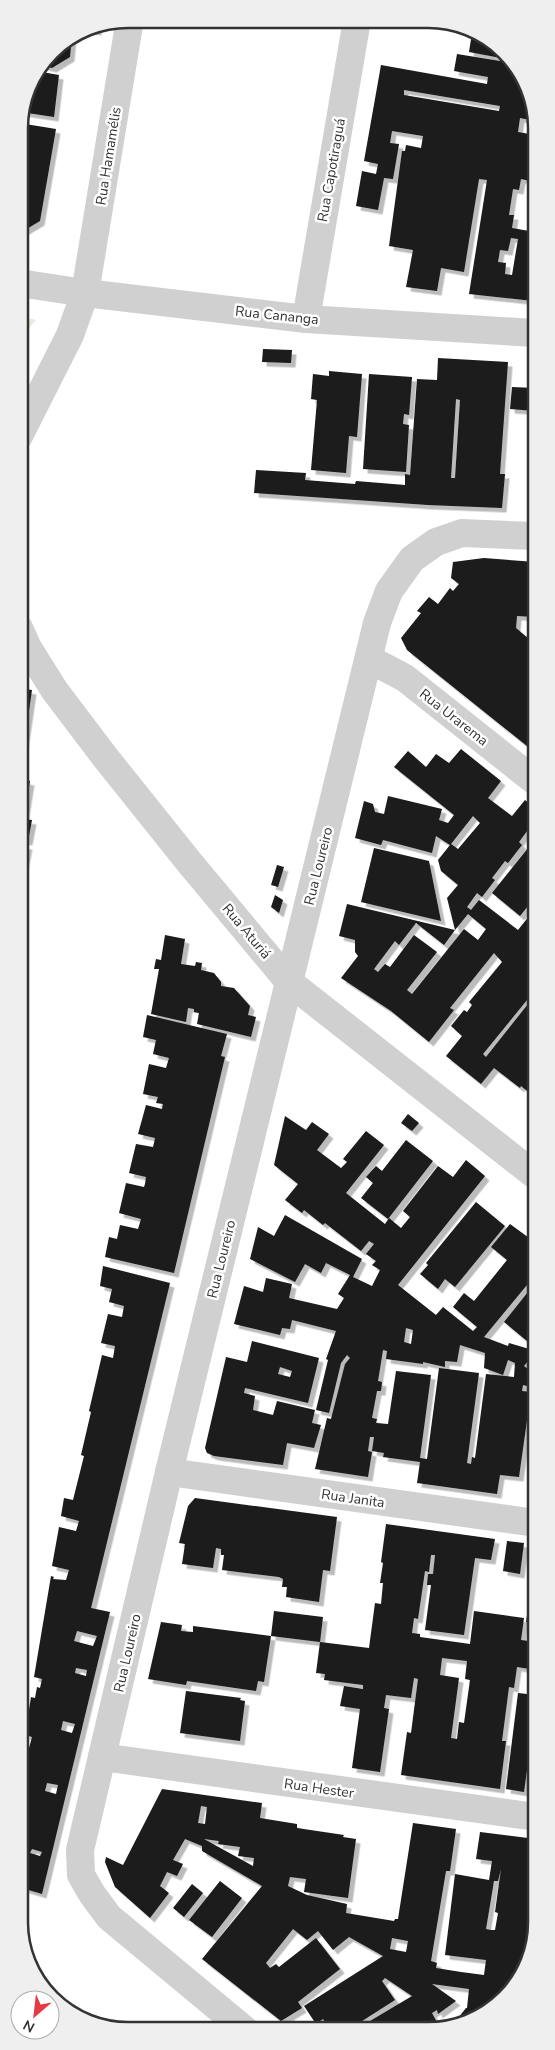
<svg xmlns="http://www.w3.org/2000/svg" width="555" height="2050" font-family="'Nunito Sans',sans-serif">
  <defs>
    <filter id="shadow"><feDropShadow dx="4.5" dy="4.5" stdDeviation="0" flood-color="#0004"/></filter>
  </defs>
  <rect width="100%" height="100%" fill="#fff"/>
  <!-- green -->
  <polygon fill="#e6ecdf" points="19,316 36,320 19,340"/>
  <!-- building -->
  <g fill="#1a1a1a" fill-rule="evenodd" filter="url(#shadow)">
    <polygon points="428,21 449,21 460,27 428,22"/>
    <polygon points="98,25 97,31 83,29 86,27"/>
    <path d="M472,33L505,51L525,91L524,97L528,98L535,113V121L520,118L518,132L535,135V182L521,179L519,190L513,189L509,215H514L512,228L535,232V286L533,301L469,294L487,180L479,179L464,272L441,268L437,291L406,287L413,250L389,246L402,151H405L406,145L421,148L423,136L392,131L390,143L399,144L393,179L384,178L378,210L356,206L362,171L376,174L378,164L364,161L381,65L487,84L488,77L454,71L457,54L500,61L501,58L469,52ZM404,90L500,106L499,111L404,95ZM511,238L518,239L512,275L505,274L506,263L498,262L500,250L508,251Z"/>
    <polygon points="72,36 70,57 52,68 40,65 51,50"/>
    <polygon points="36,71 59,75 54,117 21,112 30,80"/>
    <polygon points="19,123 56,129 40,221 25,230 19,230"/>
    <polygon points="263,349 292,350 291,363 262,362"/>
    <path d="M438,358L508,362L500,474H505L502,508L428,505L254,493L256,470L306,473L305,480L355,484L356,481L405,485V474L410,475L417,379L437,380ZM456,399L460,400L455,478H451Z"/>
    <polygon points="329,371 362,374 357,437 349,436 346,473 311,470 317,400 311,399 313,374 329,376"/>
    <polygon points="369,374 412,377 409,415 404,414 403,424 409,425 406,472 363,469"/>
    <polygon points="512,387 535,388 535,411 510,409"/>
    <polygon points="484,558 535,562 535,617 517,616 516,628 535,644 536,735 527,746 407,650 401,638 421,613 417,611 429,597 438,604 450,588 453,591 459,584 451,578 453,562"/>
    <polygon points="19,688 32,690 23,752 21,752 20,757"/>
    <path d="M461,749L501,781L488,798L512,816L525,800L536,809V829L534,831L530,827L519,842L522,845L508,863L505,861L492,878L495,880L482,897L477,893L467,907L471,910L479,900L518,930L530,915L536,919V989L483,1054L486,1057L536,994V1098L521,1086L520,1088L494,1068L481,1084L446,1056L462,1036L451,1026L464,1010L467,1012L472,1005L469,1002L502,962L494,953L450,1008L454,1010L429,1042L391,1011L341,978L358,956L355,952V940L339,936L347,904L455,930L444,945L416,923L399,945L395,941L374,969L378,972L385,964L390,967L414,935L437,952L407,990L412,994L464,929L478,940L486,929L468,914L455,930L447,898L458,885L441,871L438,860L450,845L436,836L432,853L383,840L381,845L355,838L364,801L373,804L375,812L384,814L388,796L442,809L439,820L448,823L454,815L394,767L408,751L426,767L436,754L449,763ZM473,816L480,823L458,849L451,844Z"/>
    <polygon points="19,779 30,781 24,819 32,820 28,841 19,840"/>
    <polygon points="536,838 536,896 520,916 492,893"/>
    <polygon points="19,844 28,845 20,887 19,886"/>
    <polygon points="374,848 429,861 441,921 361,902"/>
    <polygon points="277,865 284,867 278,887 271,885"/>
    <polygon points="275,895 283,900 279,913 271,907"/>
    <polygon points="165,935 185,939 181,964 195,966 196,962 202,963 201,970 214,973 221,982 221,986 234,988 250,1006 248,1015 256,1017 251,1037 197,1024 199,1013 194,1012 194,1009 188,1008 186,1022 151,1014 159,969 154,969 156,959 161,960"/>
    <polygon points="147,1015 227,1034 221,1056 225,1057 174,1273 105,1257 109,1237 117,1239 120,1225 138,1229 141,1219 119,1213 126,1183 144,1187 145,1184 146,1177 129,1173 136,1144 153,1147 154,1143 155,1138 138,1134 146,1105 162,1109 163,1104 156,1103 158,1097 143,1094 149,1064 166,1068 169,1058 153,1054 156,1040 143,1037"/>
    <polygon points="408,1114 419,1123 412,1131 401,1123"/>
    <path d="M285,1116L306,1130L312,1122L329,1134L317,1150L341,1168L347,1162L343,1159L366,1131L384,1145L346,1193L385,1224L389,1218L401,1228L410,1217L403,1211L438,1166L453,1177L466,1160L485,1176L398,1285L436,1315L443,1307L473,1331L477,1327L453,1307L464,1293L474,1301L507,1260L491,1247L510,1224L536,1243V1274L484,1337L508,1346L509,1343L536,1351L524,1366L533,1373L531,1387L523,1385L522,1391L531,1392L519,1477L500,1475L497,1494L417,1483L420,1462L383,1457L384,1453L372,1451L374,1437H370L368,1451L372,1452L368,1477L315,1469L327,1418L331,1419L345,1364L350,1358L347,1355L341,1363L329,1413L316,1410L328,1360L326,1359L336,1331L292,1320L290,1329L282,1328L280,1335L234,1324L244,1286L263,1292L266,1278L292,1284L289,1298L337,1309L344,1298L338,1294L350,1275L326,1263L321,1273L305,1264L295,1282L250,1259L258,1227L274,1236L285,1215L362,1259L353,1277L372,1286L380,1270L372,1265L376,1261L366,1254L374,1244L369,1241L361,1251L325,1223L323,1225L304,1210L302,1213L285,1200L298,1184L274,1165ZM406,1328L413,1330L411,1344L404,1342ZM460,1345L485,1353L484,1368L503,1375L508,1360L515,1363L514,1377L486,1374L475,1458L472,1457L471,1464L467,1463L479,1373L439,1368L427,1459L420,1458L431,1375L396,1371L388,1424L376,1423L377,1419L372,1418L377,1391H381L382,1382L378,1381L383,1350L387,1351L386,1359L423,1364V1362L445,1367V1361L457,1362Z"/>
    <polygon points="406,1140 433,1161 388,1219 361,1198 373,1183 366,1177 376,1166 382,1171"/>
    <polygon points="476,1202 505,1226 455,1287 445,1279 438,1289 420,1274 428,1265 426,1263"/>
    <path d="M103,1266L170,1283L91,1608L110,1612L42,1894L22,1888L20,1895V1761L23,1762L26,1748H29L32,1737L25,1735L31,1697L35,1698L37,1687L40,1688L42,1679L34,1677L51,1576L54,1577L53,1579L66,1580L69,1570L52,1566L59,1527L76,1531L79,1521L61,1516L64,1498L73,1500L84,1456L81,1455L91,1412L89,1411L102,1355L113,1358L115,1346L101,1343L108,1314L122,1317L124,1306L109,1302L112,1289L100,1286ZM77,1631L97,1636L93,1646L74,1641ZM76,1668L87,1670L86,1676L75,1673ZM63,1721L75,1724L72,1733L61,1730ZM47,1783L58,1785L56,1794L45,1791ZM32,1849L42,1852L40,1856L30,1853Z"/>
    <polygon points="536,1282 536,1343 533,1346 504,1322"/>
    <path d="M252,1341L319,1358L308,1403L245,1388L244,1393L255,1396L253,1410L273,1415L277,1401L315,1410L312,1423L321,1425L314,1448L287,1443L283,1465L214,1456L207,1453L205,1448L226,1357L247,1362ZM280,1367L292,1371L290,1377L278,1374Z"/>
    <polygon points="195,1498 337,1517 330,1571 323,1570 319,1602 286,1597 287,1587 282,1587 283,1579 279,1577 222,1570 224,1555 221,1555 221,1549 216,1548 213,1568 182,1564 185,1544 179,1543 188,1506"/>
    <path d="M386,1524L495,1539L491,1560L475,1558L464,1635L425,1630L431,1585H427L428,1574H433L435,1555H431L429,1572L425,1571L418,1619L414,1618L412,1633L420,1634V1637L470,1644L474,1611L524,1618L521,1640L536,1642V1670L517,1667L514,1688L509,1687L502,1741H506L500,1789L401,1775L407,1732L411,1733L418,1679L414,1678L411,1698L386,1695L384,1708L389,1709L380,1772L352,1768L360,1709L340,1706L344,1686L363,1689V1685L324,1680L325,1674L316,1673L320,1642L369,1648L375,1603L381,1604L383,1583H380L383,1563L381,1562ZM442,1658L467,1661L465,1679L470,1680L464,1723L459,1722L457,1739L451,1738L459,1678L440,1675Z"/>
    <polygon points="507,1541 524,1543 520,1574 503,1571"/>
    <polygon points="534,1545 536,1545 536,1624 526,1622 534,1567 531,1567"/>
    <polygon points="274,1611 323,1617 320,1642 271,1636"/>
    <polygon points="161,1622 182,1625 181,1631 193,1632 193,1626 271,1636 264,1682 258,1681 256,1691 187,1681 186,1685 148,1679"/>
    <polygon points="186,1691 241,1698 240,1700 245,1701 240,1741 180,1733"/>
    <polygon points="518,1693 536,1695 536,1771 527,1770 524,1792 506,1789"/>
    <path d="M162,1789L262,1803L260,1818L297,1824V1828L344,1835L343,1837L356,1839L348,1898L304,1892L306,1879L290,1877L288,1886L307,1895L347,1904L346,1913L394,1921L395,1919H398L413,1823L456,1829L450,1871H446L431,1961L437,1963L436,1968L461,1972L484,1975L486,1960L445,1955L455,1874L489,1880L492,1861L476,1859L480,1832L536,1839V1914L533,1936L509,1994L483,2015L474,2013L479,2017L476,2020L451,2027L466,2008H467L469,1989L432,1984L456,2001L438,2014L437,2010L432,2013L441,2030H355L412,1996L385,1978L382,1981L395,2000L348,2030H330L323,2019L316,2024L304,2006L383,1956L349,1937L333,1950L318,1931L307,1940L293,1929L266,1963L270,1968L276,1964L279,1967L316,1938L340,1969L298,2002L302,2008L281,2021L202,1959L262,1886L202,1851V1846L185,1839L173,1860L183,1864L177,1876L167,1872L160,1886L169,1893L150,1918L115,1887L105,1862L106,1857L123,1865ZM201,1806L207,1807L205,1824L198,1823ZM204,1839L219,1841L218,1844L240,1847L238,1856L254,1858L253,1866ZM501,1869L495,1912L498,1913L495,1930H491L486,1929L494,1881H498ZM392,1938L408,1941L406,1952L390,1949Z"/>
    <polygon points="220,1881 242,1898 212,1937 189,1920"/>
    <polygon points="192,1884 203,1893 184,1917 173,1908"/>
  </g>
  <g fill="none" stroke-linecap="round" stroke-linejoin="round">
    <!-- street -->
    <g stroke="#d0d0d0" stroke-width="28">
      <polyline points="19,283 85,293 306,319 535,333"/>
      <polyline points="306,319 357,20"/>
      <polyline points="19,436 70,335 85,293 130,19"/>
      <polyline points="19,628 28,648 55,691 105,757 189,862 289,982 536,1176"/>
      <polyline points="369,659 405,678 536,782"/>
      <polyline points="169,1472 536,1523"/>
      <polyline points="102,1757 536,1817"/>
      <polyline points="245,2030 109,1917 92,1894 81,1875 80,1850 169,1472 377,623 389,591 412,559 436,542 462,533 535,536"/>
    </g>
  </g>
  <g text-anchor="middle" stroke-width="5" stroke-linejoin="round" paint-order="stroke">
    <!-- street labels -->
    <g font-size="14" fill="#333" stroke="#fff">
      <text transform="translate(108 156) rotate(-81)" y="5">Rua Hamamélis</text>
      <text transform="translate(331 170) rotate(-80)" y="5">Rua Capotiraguá</text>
      <text transform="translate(277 315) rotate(6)" y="5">Rua Cananga</text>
      <text transform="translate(454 717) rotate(38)" y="5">Rua Urarema</text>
      <text transform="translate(318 866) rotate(-76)" y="5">Rua Loureiro</text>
      <text transform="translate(247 931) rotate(50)" y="5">Rua Aturiá</text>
      <text transform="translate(221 1259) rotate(-76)" y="5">Rua Loureiro</text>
      <text transform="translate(353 1498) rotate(8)" y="5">Rua Janita</text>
      <text transform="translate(127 1653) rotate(-77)" y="5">Rua Loureiro</text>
      <text transform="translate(319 1788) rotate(8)" y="5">Rua Hester</text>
    </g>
  </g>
  <!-- crop -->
  <path d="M0 0H555V2050H0ZM128 28H428A100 100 0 0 1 528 128V1922A100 100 0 0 1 428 2022H128A100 100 0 0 1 28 1922V128A100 100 0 0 1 128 28Z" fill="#efefef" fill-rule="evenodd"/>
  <path fill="none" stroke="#333" stroke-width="2.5" d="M128 28H428A100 100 0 0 1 528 128V1922A100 100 0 0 1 428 2022H128A100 100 0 0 1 28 1922V128A100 100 0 0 1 128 28Z"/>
  <!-- north arrow -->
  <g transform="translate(35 2015) rotate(208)"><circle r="24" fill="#ffffff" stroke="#adadad"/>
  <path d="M0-4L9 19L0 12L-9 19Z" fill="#e63946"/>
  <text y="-8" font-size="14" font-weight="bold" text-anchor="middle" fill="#333333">N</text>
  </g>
</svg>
